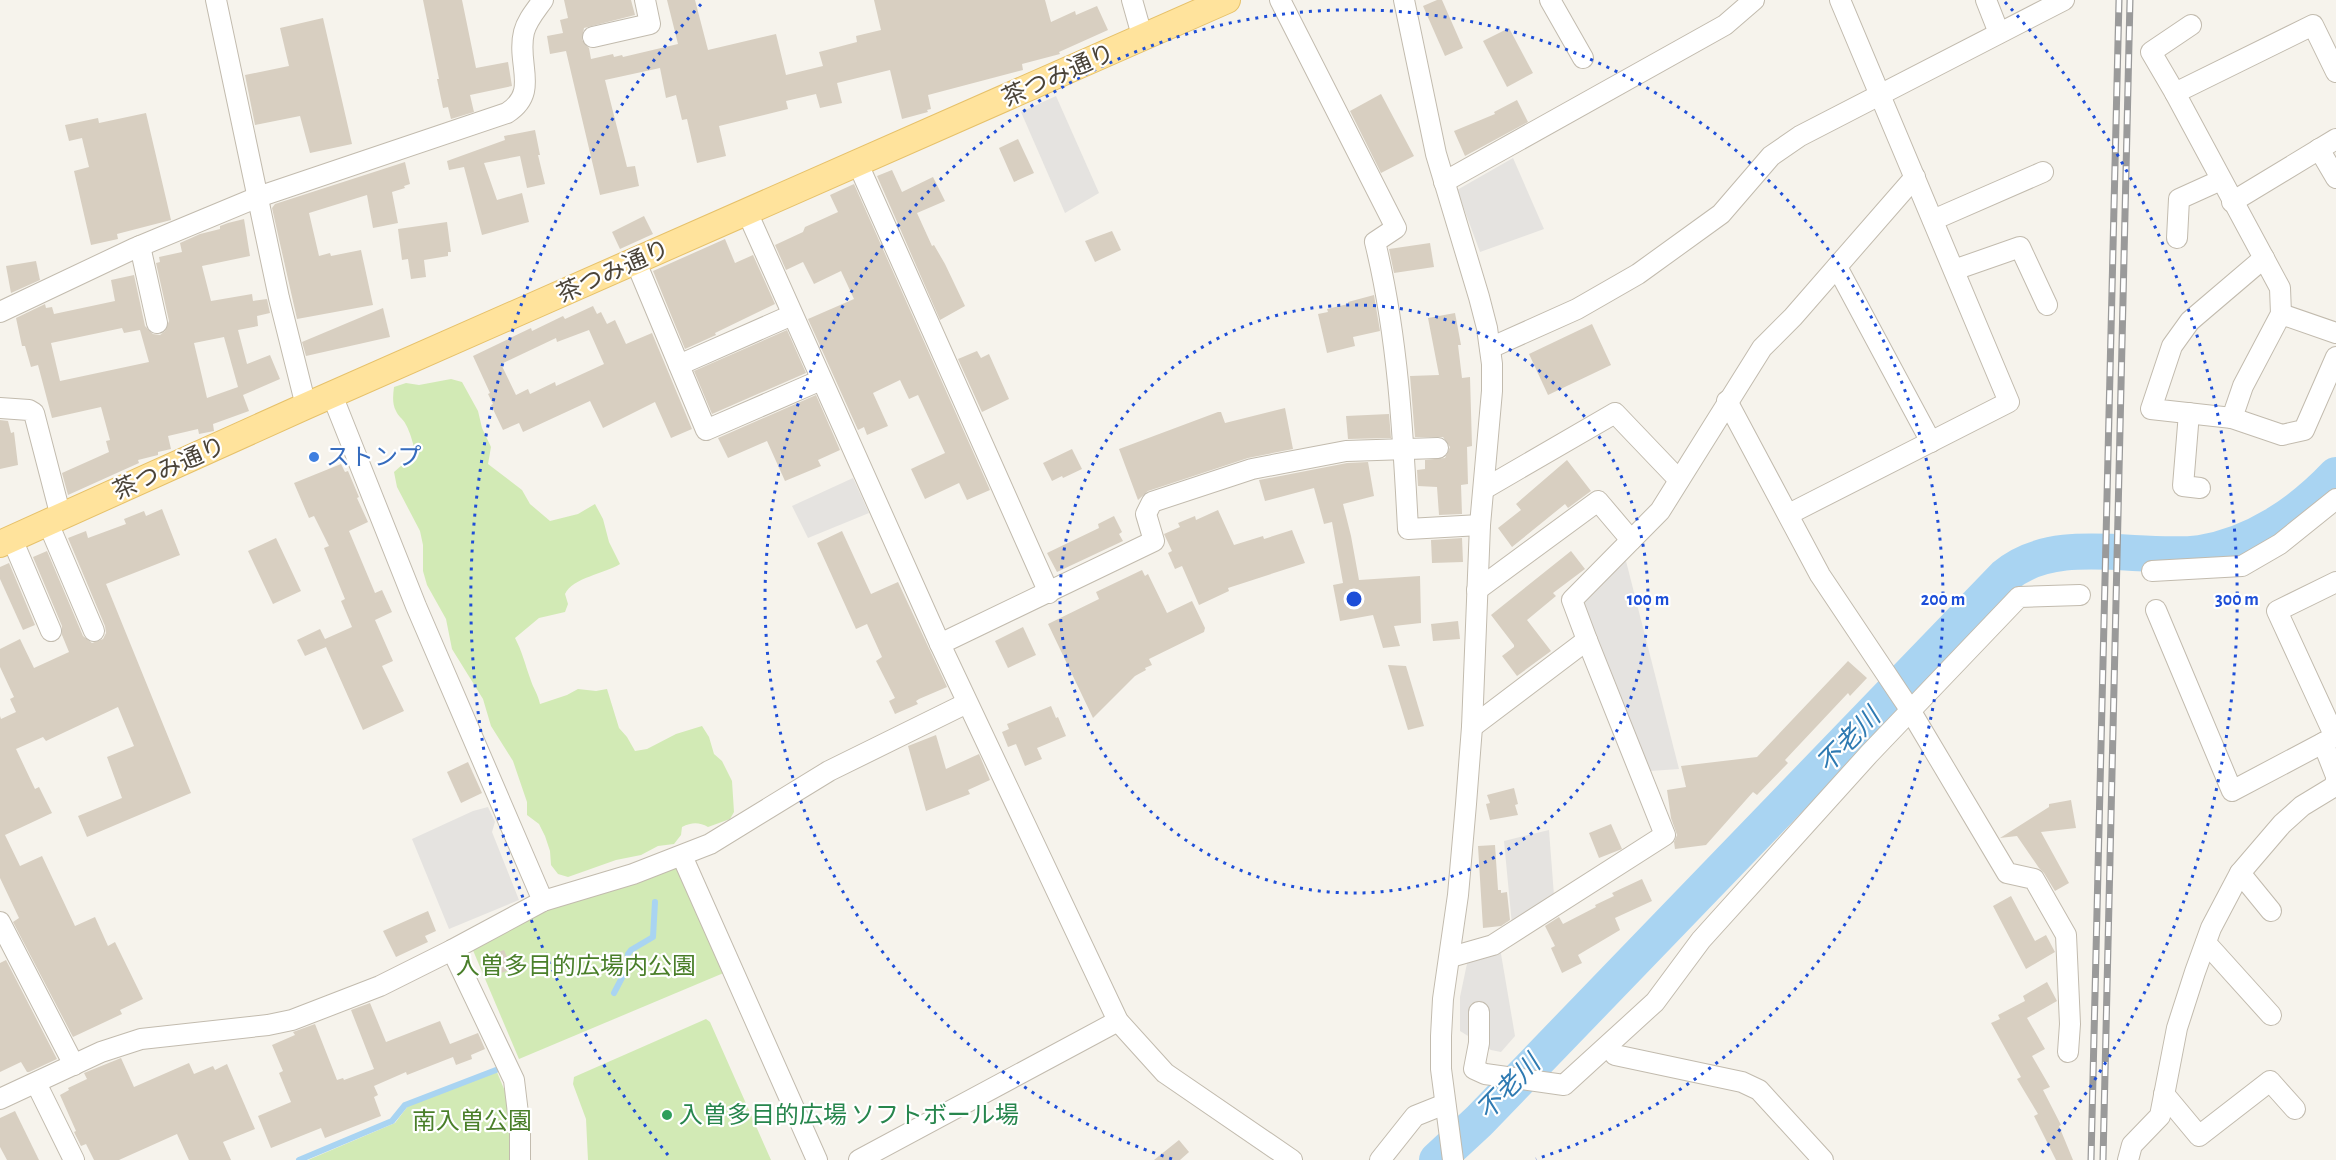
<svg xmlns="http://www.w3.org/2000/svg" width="2336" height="1160" font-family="'Alegreya Sans','Noto Sans JP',sans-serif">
  <rect width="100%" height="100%" fill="#f6f3ec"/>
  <!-- green -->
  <g fill="#d2eab5">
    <path d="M451,379L462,382L478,411L482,428L491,447L488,464L522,490L530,504L550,521L578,514L595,504L603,519L609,542L620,564C606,573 572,578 565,594L568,604L565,612L539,618L515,638C522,651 525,664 530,678C533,688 538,694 540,704L567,695L578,689L596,691L607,689L619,728L627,737L635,751L647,749L676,734L702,726L709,737L714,754L722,761L732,781L734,812L730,819L708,827C699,822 692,822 682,827L681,835L674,844L658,846L641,855L616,860L568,877L558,874L551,865L550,851L545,836L539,824L527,815V802L513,761L491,726L483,699L452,649L446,619L427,585L423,571V545L420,531L397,487L394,472L402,465L416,460C416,451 410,431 405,423C403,419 398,416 396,411C392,404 393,395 394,387L406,383L419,385Z"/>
    <polygon points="673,867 681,870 726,972 519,1059 472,948 548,909"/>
    <polygon points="706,1019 710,1022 771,1160 588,1160 586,1119 573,1084 574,1077"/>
    <polygon points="497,1072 511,1106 513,1160 308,1160 395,1123 408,1106"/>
  </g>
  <!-- parking -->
  <g fill="#e5e3e0">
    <polygon points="1056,96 1099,193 1065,213 1021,112"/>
    <polygon points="1513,158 1544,229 1480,252 1457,190"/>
    <polygon points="853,478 869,513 808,538 792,506"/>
    <polygon points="1626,561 1679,769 1650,771 1583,610 1585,599"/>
    <polygon points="488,807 495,822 492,832 519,900 449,929 412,839 473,811"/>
    <polygon points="1549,830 1554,896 1512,925 1504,841"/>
    <polygon points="1500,948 1515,1036 1501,1052 1491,1050 1460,1031 1460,997 1469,954"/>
  </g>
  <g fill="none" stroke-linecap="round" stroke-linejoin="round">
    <!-- stream -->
    <g stroke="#a9d4f2" stroke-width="6">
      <polyline points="614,993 626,970 628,954 631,950 653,937 655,902"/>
      <polyline points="299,1160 392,1121 405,1105 496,1070"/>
    </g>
    <!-- river -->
    <path stroke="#a9d4f2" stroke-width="36" d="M1437,1160L1479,1121L2005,576C2056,533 2139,561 2200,553C2253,545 2300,513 2336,475"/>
  </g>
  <!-- building -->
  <g fill="#d8cfc1" fill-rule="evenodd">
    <polygon points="423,0 462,0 476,68 508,62 512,86 470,95 474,112 451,119 448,107 443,108 437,79 439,79"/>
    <polygon points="564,0 631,0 635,15 584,28 582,40 589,48 591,59 613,54 614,57 622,55 623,57 678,44 667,0 695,0 708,50 776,34 786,75 823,66 819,52 857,42 856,36 881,30 874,0 1045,0 1051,22 1075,11 1076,15 1097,6 1108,30 1059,52 1060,54 1022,64 1023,70 928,95 931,109 927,110 928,112 902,119 890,70 837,83 842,103 820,108 816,94 786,101 788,109 719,126 726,156 697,163 687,119 682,120 676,95 666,98 660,68 605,80 627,167 635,166 639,186 600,195 566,51 550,54 547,36 563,33 560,20 568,18"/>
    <polygon points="1437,0 1442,0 1463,48 1445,56 1423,6"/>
    <polygon points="323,18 352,144 310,153 300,116 255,125 245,75 289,66 280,28"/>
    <polygon points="1509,28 1533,73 1507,87 1483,41"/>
    <polygon points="1381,94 1414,156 1381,173 1350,111"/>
    <polygon points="1517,100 1528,122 1465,156 1454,131 1495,114 1494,112"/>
    <polygon points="146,113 171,220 117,234 118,239 91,245 74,171 89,167 82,138 69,141 65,125 98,118 99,123"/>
    <polygon points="535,130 540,155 538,155 545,184 527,188 520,156 484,163 497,200 522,193 529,222 482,235 464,167 449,170 447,161 505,140 504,136"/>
    <polygon points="1018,139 1034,173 1014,182 999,148"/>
    <polygon points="405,162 410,184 404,186 405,188 392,192 398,223 373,228 367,195 309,213 319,256 330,253 331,256 361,250 373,305 297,319 272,208 275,204"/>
    <polygon points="892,170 902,192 933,177 945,201 917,213 932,246 934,245 945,264 965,306 940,320 877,176"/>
    <polygon points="854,184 990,490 967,500 959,483 925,499 911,469 945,453 918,395 909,399 900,380 873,393 888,426 867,435 864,427 858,430 808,319 854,299 841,271 814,284 803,262 786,270 775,245 803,232 805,227 838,212 830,195"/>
    <polygon points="644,216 653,234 620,249 612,232"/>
    <path d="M244,219L250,256L202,266L211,301L252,294L253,301L267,299L270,313L257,316L258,326L238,330L247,364L270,355L280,379L243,395L249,411L213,424L214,431L199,434L198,429L168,436L171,449L158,452V455L138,460L139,463L68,495L62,473L109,452L106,441L110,440L101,407L52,418L38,365L31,367L25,346H22L16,318L45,304L46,308L52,307L54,314L115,301L111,280L134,275L145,326L153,334L160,335L165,331L169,321L156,263L160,262L159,257L182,252L180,243L200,234L220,229V226L228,223ZM122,328L124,333L140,330L149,362L60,381L51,343ZM224,337L238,387L207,398L194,343Z"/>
    <polygon points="447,222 451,252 448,252 448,256 424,260 426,277 411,279 408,259 402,260 398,229"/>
    <polygon points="1112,231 1121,250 1095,262 1085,241"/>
    <polygon points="725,239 735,263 753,255 775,304 715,333 716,335 685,349 653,271"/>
    <polygon points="1430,243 1434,267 1394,273 1389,249"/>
    <polygon points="36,261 40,280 11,293 6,266"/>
    <polygon points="1374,295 1380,331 1353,337 1355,346 1327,353 1318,314 1328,312 1327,309 1348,304 1348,302"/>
    <path d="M593,306L597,314L601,312L607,324L615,320L626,344L652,333L692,429L671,438L655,402L603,428L590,401L523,432L519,423L503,430L491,405L493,404L488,394L490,393L473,356L531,328L532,331L563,316L565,319ZM589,330L604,364L556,386L555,382L530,394L528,389L516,395L501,364L556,338L557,342Z"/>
    <polygon points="383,308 390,337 306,356 302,342"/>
    <polygon points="1455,313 1461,345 1458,345 1462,378 1470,377 1472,446 1467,447 1468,484 1461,485 1462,514 1439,515 1437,487 1418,486 1417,470 1425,469 1425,460 1445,458 1450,447 1443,437 1415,437 1410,376 1439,375 1428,318"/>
    <polygon points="1592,324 1611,365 1548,395 1529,354"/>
    <polygon points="787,330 806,373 712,414 694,371"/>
    <polygon points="977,351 981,358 989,354 1009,399 982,412 958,359"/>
    <polygon points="816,395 840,450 818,460 821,466 785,481 767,441 728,458 718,438"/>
    <polygon points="1285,408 1293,449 1248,458 1148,491 1138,500 1119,449 1218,412 1221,412 1225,423"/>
    <polygon points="1389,414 1391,438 1348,439 1346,416"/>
    <polygon points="0,420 8,421 11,433 14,432 18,465 0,469"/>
    <polygon points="1072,449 1082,469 1063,478 1062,476 1052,481 1043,463"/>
    <polygon points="1567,460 1591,491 1568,508 1565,504 1512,547 1498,528 1521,510 1516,504"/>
    <polygon points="1368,462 1374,496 1343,504 1351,536 1359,580 1420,576 1421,623 1394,626 1400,646 1383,648 1373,615 1340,621 1333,585 1343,583 1332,522 1324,524 1314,488 1265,501 1259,480 1347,463"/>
    <polygon points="341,464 345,472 348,471 359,497 357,498 368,522 349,531 375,593 382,590 392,612 375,620 393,661 382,666 404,711 363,730 326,647 305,656 297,640 320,629 325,639 352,627 341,601 345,599 324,548 329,546 314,516 309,518 294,483"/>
    <polygon points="162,509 180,555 106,584 191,793 87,837 78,816 122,798 107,757 134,746 118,707 46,741 43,737 16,749 35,789 39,787 52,813 5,835 20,866 42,856 75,926 95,917 108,946 115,942 143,999 120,1010 122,1014 73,1037 13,922 19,918 0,878 0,716 1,719 16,712 10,699 14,697 0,667 0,649 20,639 34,668 69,652 62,635 62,626 33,557 47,551 83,636 92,643 103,639 106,633 105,626 68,538 86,531 88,538 126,524 124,519 144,511 146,516"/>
    <polygon points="1218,510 1234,545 1263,536 1264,539 1292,530 1305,563 1228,588 1229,591 1199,605 1182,566 1175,569 1168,553 1172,551 1164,534 1180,527 1178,523 1195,516 1196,520"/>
    <polygon points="1114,516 1122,532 1119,534 1123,541 1057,572 1047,553 1099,528 1098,524"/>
    <polygon points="842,531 871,594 898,582 947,687 919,699 916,701 918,704 895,714 889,701 895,698 876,661 882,657 867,624 856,629 817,543"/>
    <polygon points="276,538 301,591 273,604 248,551"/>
    <polygon points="1462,538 1463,562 1432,563 1431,540"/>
    <polygon points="1571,551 1585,569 1553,593 1556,596 1527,620 1551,651 1517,676 1502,656 1514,647 1514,645 1491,615"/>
    <polygon points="9,563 35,625 23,630 0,579 0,567"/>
    <polygon points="1142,570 1145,576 1148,574 1167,613 1192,601 1205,628 1204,632 1149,659 1152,665 1145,668 1146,670 1135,676 1093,718 1048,624 1099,599 1096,592"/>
    <polygon points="1458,621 1460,639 1433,641 1431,624"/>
    <polygon points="1023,627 1036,655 1008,668 995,641"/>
    <polygon points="1848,661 1867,678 1850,696 1848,693 1785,760 1788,763 1757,795 1753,792 1706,845 1675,849 1674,842 1677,835 1671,818 1667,790 1686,787 1681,766 1757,757"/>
    <polygon points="1388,665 1406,666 1424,726 1408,730"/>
    <polygon points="1051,706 1056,718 1058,717 1066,736 1037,748 1042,759 1025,766 1016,744 1008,747 1002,732 1009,729 1007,724"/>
    <polygon points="936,735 946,769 979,754 990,780 968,790 970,794 926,811 908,746"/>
    <polygon points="468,762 482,793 461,803 447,772"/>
    <polygon points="1514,788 1518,804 1515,805 1518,815 1490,820 1486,804 1490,803 1487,795"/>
    <polygon points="2071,800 2076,828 2041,832 2069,883 2055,891 2044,873 2039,868 2017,836 2000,838 2049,807 2049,804"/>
    <polygon points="1611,824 1622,849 1599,858 1589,833"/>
    <polygon points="1495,845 1498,890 1501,890 1501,893 1507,892 1510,920 1501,926 1483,928 1478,846"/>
    <polygon points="1642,879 1652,901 1615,918 1620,930 1578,955 1582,963 1562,973 1551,948 1555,946 1545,926 1559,917 1563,924 1596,907 1595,905 1614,896 1612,893"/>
    <polygon points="2011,896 2035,941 2046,935 2055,952 2026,969 1993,906"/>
    <polygon points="428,911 436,931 425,936 428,942 396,957 383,931"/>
    <polygon points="504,950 512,969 496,975 489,955"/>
    <polygon points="6,960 57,1059 29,1072 27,1072 21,1062 0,1072 0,963"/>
    <polygon points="2047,982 2057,1001 2027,1018 2045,1049 2032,1056 2050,1087 2043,1090 2061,1125 2059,1126 2073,1160 2056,1160 2034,1116 2038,1114 2017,1079 2021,1077 1991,1023 2000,1019 1998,1015 2025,1001 2023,996"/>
    <polygon points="370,1003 386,1042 440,1021 450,1044 478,1033 485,1049 471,1055 472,1059 456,1065 453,1057 407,1075 406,1072 374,1086 378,1095 374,1097 381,1116 325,1138 321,1128 271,1148 258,1116 291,1102 279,1073 283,1071 272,1045 295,1035 293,1032 315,1024 337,1080 343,1078 344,1080 374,1069 351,1010"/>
    <polygon points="121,1058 134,1087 189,1063 194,1074 213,1066 215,1070 227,1064 255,1129 223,1142 231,1160 189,1160 177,1134 119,1160 94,1160 86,1144 81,1146 74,1132 76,1131 60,1095 69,1090 68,1088 87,1079 84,1073"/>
    <polygon points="15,1111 39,1160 7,1160 0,1147 0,1118"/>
    <polygon points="1179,1140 1189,1152 1180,1160 1154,1160"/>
  </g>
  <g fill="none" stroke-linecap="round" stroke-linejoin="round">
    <!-- minor casing -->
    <g stroke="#c2bbae" stroke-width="22">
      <g id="minor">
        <polyline points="216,0 279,298 306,406"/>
        <polyline points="1132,0 1143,39"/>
        <path d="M1280,0L1396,228L1375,242C1398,336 1403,433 1408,529L1480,525"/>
        <polyline points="1404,0 1436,154 1479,297 1487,328 1492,364 1492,391 1480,525 1472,727 1466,804 1458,895 1443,999 1441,1036 1441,1069 1453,1160"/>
        <polyline points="1550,0 1583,58"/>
        <polyline points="1986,0 1999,33"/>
        <polyline points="2191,25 2151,52 2175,93 2280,288 2281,314 2243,386 2232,418"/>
        <polyline points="593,37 650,24 645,0"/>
        <polyline points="2175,93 2313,25 2336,72"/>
        <polyline points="2319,149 2336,178"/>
        <polyline points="858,164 1049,593"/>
        <polyline points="1444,182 1725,25 1754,0"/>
        <polyline points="2232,202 2336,139"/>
        <polyline points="747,212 940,644 1118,1021 1165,1073 1292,1160"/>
        <polyline points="1933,220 2043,172"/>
        <polyline points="2177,238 2179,199 2221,180"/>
        <polyline points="140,246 157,323"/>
        <polyline points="2264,258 2190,321 2172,346 2151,409 2232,418 2282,435 2304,430 2336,357"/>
        <polyline points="635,260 706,430 821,380"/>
        <polyline points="1837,267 1931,442"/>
        <polyline points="1954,270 2020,247 2047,305"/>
        <path d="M0,312L133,249L258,197L507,113C540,92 516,64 524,32C527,20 536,10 543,0"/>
        <polyline points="2281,314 2336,333"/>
        <polyline points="1490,348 1577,309 1638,274 1721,214 1771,156 1800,136 2064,0"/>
        <polyline points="679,365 792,315"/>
        <polyline points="332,395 416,606 543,901"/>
        <polyline points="1727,401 1820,575 1907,705 2007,873 2034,879 2066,935 2070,1024 2068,1052"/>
        <polyline points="0,408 29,410 34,413 61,517"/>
        <polyline points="2189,413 2183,486 2200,488"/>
        <polyline points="1484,489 1615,413 1679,480"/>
        <polyline points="1789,514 2009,402 1840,0"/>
        <polyline points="48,523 94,631"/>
        <polyline points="12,539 51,631"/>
        <polyline points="2152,571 2242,566 2280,544 2336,499"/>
        <polyline points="1477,590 1598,501 1631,540"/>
        <polyline points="2156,610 2232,791 2336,736"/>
        <polyline points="940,644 1154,541 1146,514 1152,502 1252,469 1346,451 1438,448"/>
        <polyline points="1472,727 1587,640 1572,600 1660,511 1762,348 1793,317 1915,177"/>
        <polyline points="2335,737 2277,611 2336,582"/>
        <polyline points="2323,743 2336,776"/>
        <polyline points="682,856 817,1160"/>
        <polyline points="2240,873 2271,911"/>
        <polyline points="0,922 74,1065"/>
        <polyline points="2206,943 2271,1015"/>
        <polyline points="452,950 514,1080 520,1130 520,1160"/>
        <polyline points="1451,957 1493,945 1665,835 1587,640"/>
        <polyline points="1479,1012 1479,1043 1474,1069 1485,1074 1564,1085 1655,1002 1701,940 1869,754 2019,597 2080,595"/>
        <polyline points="1615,1055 1742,1082 1759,1090 1823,1160"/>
        <polyline points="36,1083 74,1160"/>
        <polyline points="2164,1094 2199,1136 2270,1081 2295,1109"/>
        <polyline points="0,1099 101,1052 141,1039 268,1025 292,1020 380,986 452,950 543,901 633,874 710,844 829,771 967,703"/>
        <polyline points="859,1160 1118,1021"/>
        <polyline points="1380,1160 1415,1116 1445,1104"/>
        <polyline points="2128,1160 2132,1145 2160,1116 2177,1028 2195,972 2211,928 2240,873 2282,824 2302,806 2335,786 2336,779"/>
      </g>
    </g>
    <!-- major casing -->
    <g stroke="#e6c16a" stroke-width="28">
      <polyline id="major" points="0,544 306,406 1227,0"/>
    </g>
    <!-- minor -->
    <use href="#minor" stroke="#fff" stroke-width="20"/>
    <!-- major -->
    <use href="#major" stroke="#ffe39c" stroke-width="26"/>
    <!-- rail casing -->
    <g stroke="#9a9a9a" stroke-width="7">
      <g id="rail">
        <polyline points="2091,1160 2119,0"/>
        <polyline points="2103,1160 2130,0"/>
      </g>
    </g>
    <!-- rail -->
    <use href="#rail" stroke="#fff" stroke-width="4.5" stroke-dasharray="14" stroke-linecap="butt"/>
  </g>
  <!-- distance rings -->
  <g fill="none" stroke="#1d4ed8" stroke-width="3" stroke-dasharray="3 6">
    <circle cx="1354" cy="599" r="294"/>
    <path d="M1172 1159A589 589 0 1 1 1536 1159"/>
    <path d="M668 1155A883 883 0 0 1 703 2M2005 2A883 883 0 0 1 2040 1155"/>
  </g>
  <!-- markers -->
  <circle fill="#3f7fe0" stroke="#fff" stroke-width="2" cx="314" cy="457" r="6"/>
  <circle fill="#2e9e5b" stroke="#fff" stroke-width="2" cx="667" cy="1115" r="6"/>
  <g text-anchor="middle" stroke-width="4.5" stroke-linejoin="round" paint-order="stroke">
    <!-- street labels -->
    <g font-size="24" fill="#4b4439" stroke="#fff">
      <text transform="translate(1058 75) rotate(-24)" y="8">茶つみ通り</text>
      <text transform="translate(613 271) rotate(-24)" y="8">茶つみ通り</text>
      <text transform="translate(169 468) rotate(-24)" y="8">茶つみ通り</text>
    </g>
    <!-- shop labels -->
    <g font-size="24" fill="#366cbe" stroke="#fff" text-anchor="start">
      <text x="326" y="465">ストンプ</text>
    </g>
    <!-- park labels -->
    <g font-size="24" fill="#4a7f2a" stroke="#fff">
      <text x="576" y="974">入曽多目的広場内公園</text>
      <text x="472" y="1129">南入曽公園</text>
    </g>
    <!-- leisure labels -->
    <g font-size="24" fill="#27864d" stroke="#fff" text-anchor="start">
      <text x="679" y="1123">入曽多目的広場 ソフトボール場</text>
    </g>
    <!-- water labels -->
    <g font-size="26" font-style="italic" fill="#2e7ab2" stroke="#fff">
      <text transform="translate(1848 740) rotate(-46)" y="9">不老川</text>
      <text transform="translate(1508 1087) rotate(-46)" y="9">不老川</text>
    </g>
  </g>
  <circle cx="1354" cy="599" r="9" fill="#1d4ed8" stroke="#fff" stroke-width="3"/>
  <g font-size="18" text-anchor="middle" font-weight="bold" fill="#1d4ed8" stroke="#fff" stroke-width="4.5" stroke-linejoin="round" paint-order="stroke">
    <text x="1648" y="605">100 m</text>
    <text x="1943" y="605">200 m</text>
    <text x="2237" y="605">300 m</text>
  </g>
</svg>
